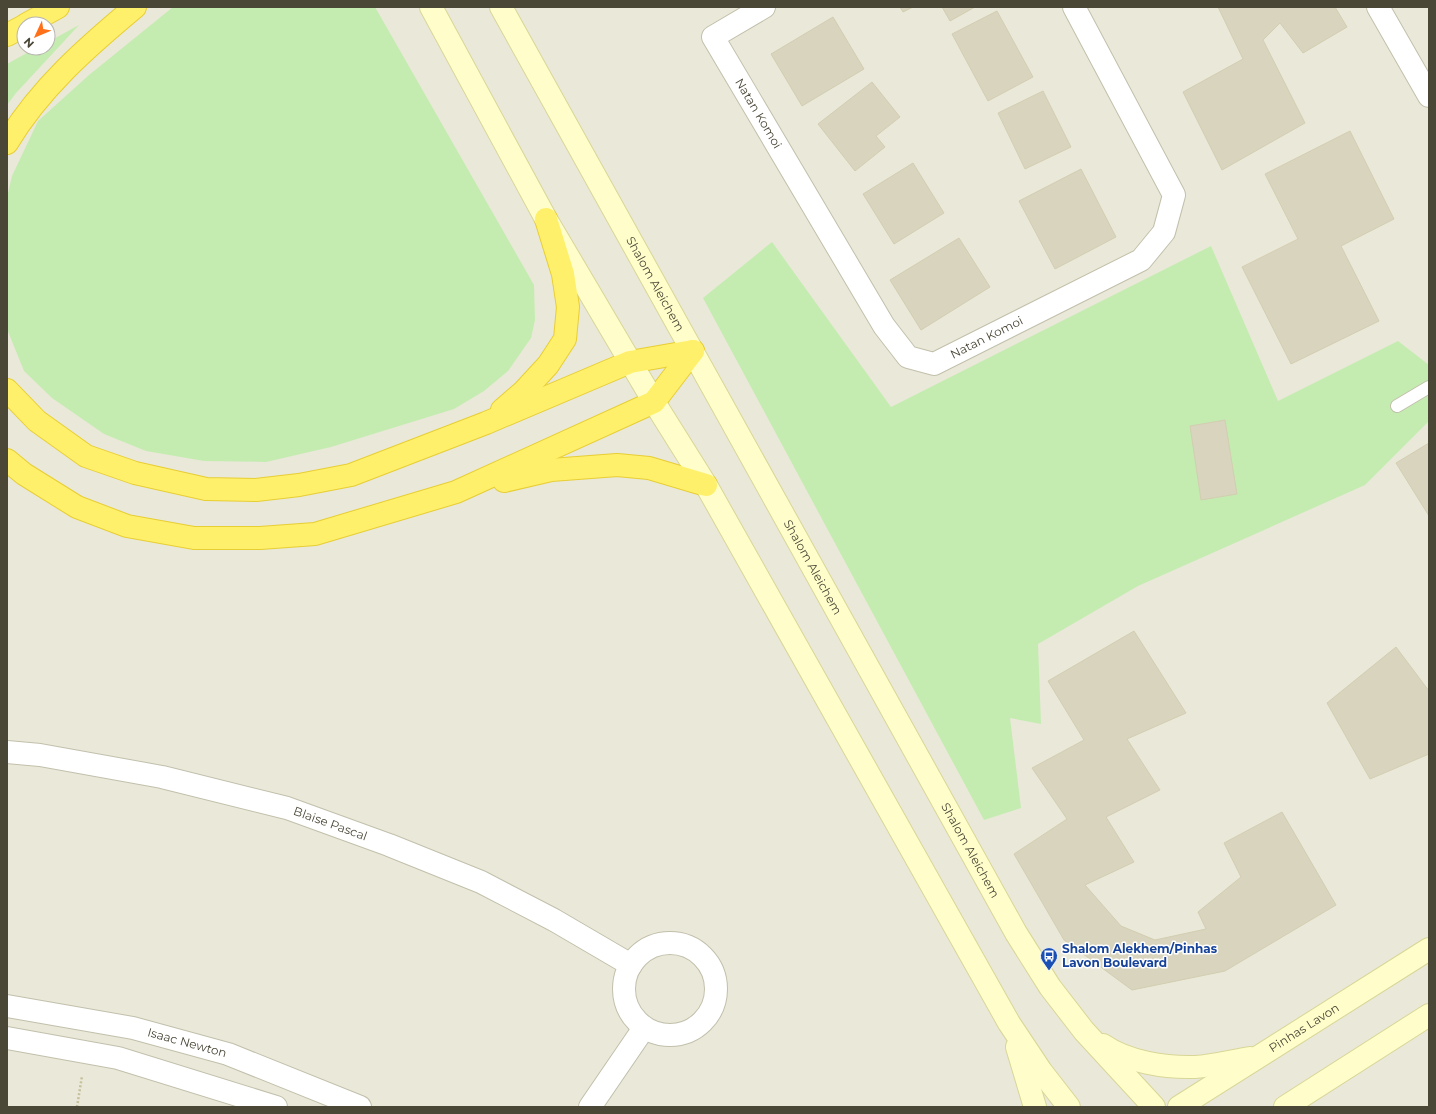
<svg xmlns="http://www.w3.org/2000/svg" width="1436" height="1114" font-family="Montserrat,sans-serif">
  <rect width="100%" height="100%" fill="#f6f5ea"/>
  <!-- residential -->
  <path fill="#eae8d8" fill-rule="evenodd" d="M7,7H1429V1107H7ZM24,24H48V48H24Z"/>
  <!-- green -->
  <g fill="#c4ecb1">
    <polygon points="173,7 375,7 534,285 535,320 531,338 508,371 484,391 454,409 331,447 266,462 204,461 146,451 104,434 52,398 24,371 7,329 7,197 12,176 38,121 89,75"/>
    <polygon points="79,25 16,93 7,105 7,64 36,48 48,48 48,42"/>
    <polygon points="772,242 891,407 1211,246 1278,401 1398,341 1429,365 1429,421 1365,485 1138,586 1038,644 1041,724 1010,718 1021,808 984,820 703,298"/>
  </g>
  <!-- building -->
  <g fill="#d8d4be" stroke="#d3ceb1">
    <polygon points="900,7 913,7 903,12"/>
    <polygon points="942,7 975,7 950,21"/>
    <polygon points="1218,7 1335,7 1347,27 1303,53 1280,23 1263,40 1305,123 1222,170 1183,92 1243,59"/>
    <polygon points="997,11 1033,77 988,101 952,34"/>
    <polygon points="833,17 864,69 802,106 771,54"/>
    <polygon points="872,82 900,117 876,136 885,147 855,171 818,124"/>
    <polygon points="1043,91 1071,147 1025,169 998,113"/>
    <polygon points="1350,131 1394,219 1341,246 1379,321 1291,364 1242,267 1298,239 1265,174"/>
    <polygon points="913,163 944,213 894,244 863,194"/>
    <polygon points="1081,169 1116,237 1055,269 1019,201"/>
    <polygon points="959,238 990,287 921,330 890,280"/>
    <polygon points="1225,420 1237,494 1201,500 1190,426"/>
    <polygon points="1429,443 1429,516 1396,463"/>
    <polygon points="1134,631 1186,713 1127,739 1160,790 1106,817 1134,862 1085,885 1121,926 1155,940 1206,929 1198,912 1241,877 1224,843 1282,812 1336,905 1225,971 1132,990 1064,940 1014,854 1067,819 1032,768 1084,740 1048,681"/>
    <polygon points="1396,647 1429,691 1429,754 1370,779 1327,703"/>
  </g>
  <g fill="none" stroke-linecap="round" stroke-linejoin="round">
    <!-- service casing -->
    <g stroke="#c2c0ac" stroke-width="14">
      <polyline id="service" points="1397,406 1429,387"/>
    </g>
    <!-- minor casing -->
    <g stroke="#c2c0ac" stroke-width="24">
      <g id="minor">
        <path id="s1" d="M764,7L713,37L884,326L908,357L934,364L1141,260L1164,232L1174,195L1074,7"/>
        <polyline points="1378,7 1429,96"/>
        <path id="s2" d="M7,752L40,755L162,777L287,808L389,845L481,882L554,920L631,965"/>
        <circle cx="670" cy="989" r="46"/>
        <path id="s3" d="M7,1006L133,1028L228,1054L360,1107"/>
        <polyline points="7,1038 118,1058 276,1107"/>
        <polyline points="590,1107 644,1028"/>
      </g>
    </g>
    <!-- secondary casing -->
    <g stroke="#d8d697" stroke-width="24">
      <g id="secondary">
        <polyline points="431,7 546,219 654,402 706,485 1009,1023 1041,1071 1069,1107"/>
        <path id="s4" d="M501,7L1016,933L1050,987L1084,1031L1154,1107"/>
        <path d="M1103,1045C1127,1062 1166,1068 1195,1067C1213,1066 1232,1061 1250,1058"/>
        <polyline points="1017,1047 1035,1107"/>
        <path id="s5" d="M1179,1107L1429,949"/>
        <polyline points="1285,1107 1429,1015"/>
      </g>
    </g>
    <!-- motorway casing -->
    <g stroke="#e7ce33" stroke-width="24">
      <g id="motorway">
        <polyline points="27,24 58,7"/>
        <polyline points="7,35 24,26"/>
        <path d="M7,143C39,89 87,47 135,7"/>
        <polyline points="7,390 37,421 86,456 135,473 206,489 256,490 299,485 351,475 486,423 630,362 693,351"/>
        <polyline points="502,410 524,391 548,365 565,339 568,307 563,274 546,219"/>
        <polyline points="7,460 24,474 77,507 127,526 194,538 260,538 315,534 456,492 654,402 693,351"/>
        <polyline points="504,481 551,470 617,465 649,468 706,485"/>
      </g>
    </g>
    <!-- path -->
    <polyline stroke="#c5c09c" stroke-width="2.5" stroke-dasharray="2 2" stroke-linecap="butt" points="77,1107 82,1076"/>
    <!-- service -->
    <use href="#service" stroke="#fff" stroke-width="12"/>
    <!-- minor -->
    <use href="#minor" stroke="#fff" stroke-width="22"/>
    <!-- secondary -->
    <use href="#secondary" stroke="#fffecb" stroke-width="22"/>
    <!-- motorway -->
    <use href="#motorway" stroke="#fff06c" stroke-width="22"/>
  </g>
  <!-- icons -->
  <defs>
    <g id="bus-pin" transform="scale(0.9)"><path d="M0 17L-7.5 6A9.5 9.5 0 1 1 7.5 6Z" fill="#1a4fb4" stroke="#fff"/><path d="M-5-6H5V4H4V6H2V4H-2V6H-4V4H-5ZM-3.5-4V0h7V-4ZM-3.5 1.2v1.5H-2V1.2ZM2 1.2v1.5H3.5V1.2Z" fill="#fff"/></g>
  </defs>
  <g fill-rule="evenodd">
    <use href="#bus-pin" x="1049" y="956"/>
  </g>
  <g text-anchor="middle" stroke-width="3" stroke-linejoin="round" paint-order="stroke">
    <!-- street labels -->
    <g font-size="12" fill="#4a4737" stroke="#fff">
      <text dy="4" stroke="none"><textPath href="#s1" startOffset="148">Natan Komoi</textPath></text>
      <text dy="4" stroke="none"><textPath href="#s4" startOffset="317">Shalom Aleichem</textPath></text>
      <text dy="4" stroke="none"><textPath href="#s1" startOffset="520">Natan Komoi</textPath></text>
      <text dy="4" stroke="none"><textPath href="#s4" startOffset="641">Shalom Aleichem</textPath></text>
      <text dy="4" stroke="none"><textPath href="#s2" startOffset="332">Blaise Pascal</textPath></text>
      <text dy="4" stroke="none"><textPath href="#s4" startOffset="965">Shalom Aleichem</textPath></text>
      <text dy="4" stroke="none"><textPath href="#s5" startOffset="148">Pinhas Lavon</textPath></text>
      <text dy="4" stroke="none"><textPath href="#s3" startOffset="184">Isaac Newton</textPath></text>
    </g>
    <!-- transit labels -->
    <g font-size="12" font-weight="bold" fill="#164399" stroke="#fff" text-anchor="start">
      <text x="1062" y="953">Shalom Alekhem/Pinhas<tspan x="1062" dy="14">Lavon Boulevard</tspan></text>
    </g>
  </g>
  <!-- border -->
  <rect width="1436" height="1114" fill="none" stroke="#4a4737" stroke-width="16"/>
  <!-- north arrow -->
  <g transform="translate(36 36) rotate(226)"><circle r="19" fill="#ffffff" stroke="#b7b5af"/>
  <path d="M0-3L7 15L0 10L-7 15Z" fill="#ff7018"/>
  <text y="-6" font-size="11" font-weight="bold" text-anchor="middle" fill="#4a4737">N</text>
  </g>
</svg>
